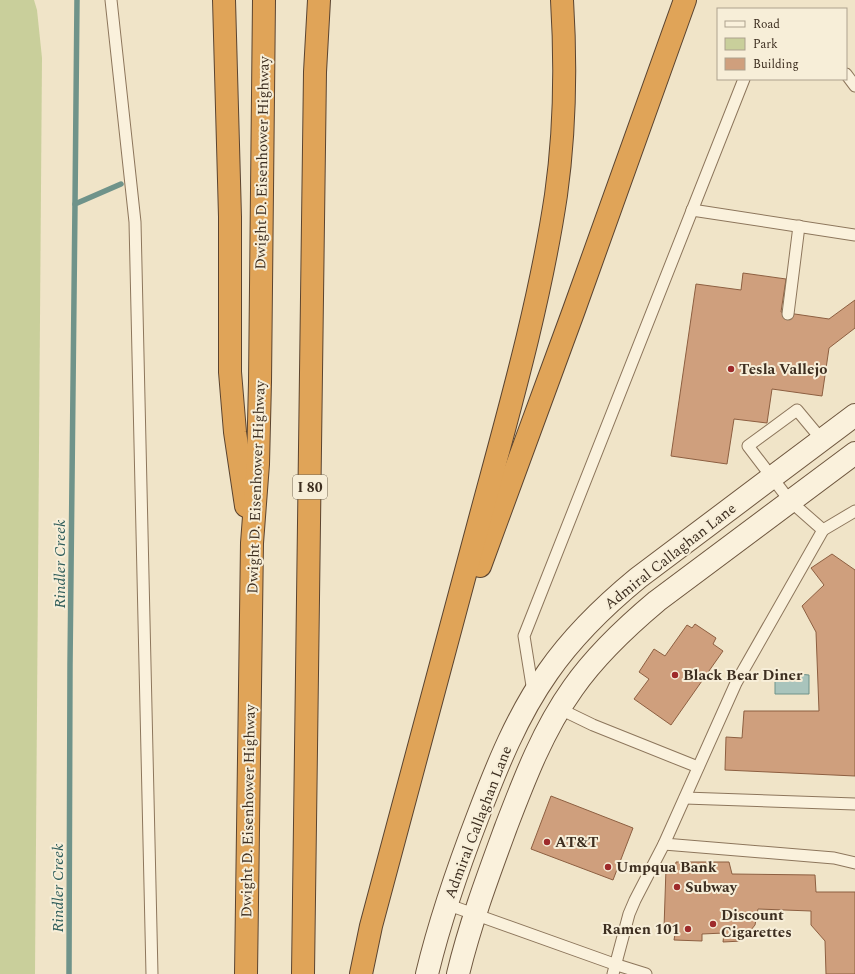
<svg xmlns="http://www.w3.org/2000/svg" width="855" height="974" font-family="Spectral,serif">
  <rect width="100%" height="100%" fill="#f0e4c8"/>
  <!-- green -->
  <polygon fill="#c9cf9b" points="0,0 34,0 37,10 42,58 35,974 0,974"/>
  <!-- water -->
  <polygon fill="#a9c4bc" stroke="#6f938a" points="799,674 809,675 809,694 775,694 775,677 798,677"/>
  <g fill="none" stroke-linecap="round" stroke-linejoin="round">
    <!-- stream -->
    <g stroke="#6f938a" stroke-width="5.5">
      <polyline points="75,204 77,0"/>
      <polyline points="69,974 70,665 75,204 121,184"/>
    </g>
  </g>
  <!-- building -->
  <g fill="#cf9f7d" stroke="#8d5f41">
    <polygon points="743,273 786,279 781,312 829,319 855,300 855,328 829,348 822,396 772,389 767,423 734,419 727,464 671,456 696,284 741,290"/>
    <polygon points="832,554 855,570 855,776 725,770 726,737 742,738 744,711 819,711 816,632 802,606 824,585 811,568"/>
    <polygon points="695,624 716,638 713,644 723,651 671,725 634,699 649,679 639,672 654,649 665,656 687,625 692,628"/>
    <polygon points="551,796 633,828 613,880 531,849"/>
    <polygon points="676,862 729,862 732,874 815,875 816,892 855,892 855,974 826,974 825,941 811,925 811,911 758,909 755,925 742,941 723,942 724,933 702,934 702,941 674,940 676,928 664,928 666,868 675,869"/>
  </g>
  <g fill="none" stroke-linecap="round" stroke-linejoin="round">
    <!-- lane casing -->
    <g stroke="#8d765c" stroke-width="13">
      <g id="lane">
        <polyline points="111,0 135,222 152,974"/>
        <polyline points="846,74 855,86"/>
        <polyline points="692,210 855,235"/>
        <polyline points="788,314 799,226"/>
        <polyline points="822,440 797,410 748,446 790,501 823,530"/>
        <polyline points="533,692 524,636 744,79"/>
        <polyline points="560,709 593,725 698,767"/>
        <polyline points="685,798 855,804"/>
        <polyline points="664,844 834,858 855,863"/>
        <polyline points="446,904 614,964 646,974"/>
        <polyline points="613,974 629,914 635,900 664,844 736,683 823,530 855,511"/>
      </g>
    </g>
    <!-- secondary casing -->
    <g stroke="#6f573f" stroke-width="24">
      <g id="secondary">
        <path d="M427,974C440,920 458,868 478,816C497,766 517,716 548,672C573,636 604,606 638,578L855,415"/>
        <path d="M458,974C470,924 488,876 506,827C524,780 543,730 573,688C596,655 626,627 657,601L855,453"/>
      </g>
    </g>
    <!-- highway casing -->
    <g stroke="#5b4430" stroke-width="24">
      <g id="highway">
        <polyline points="224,0 230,217 230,372 235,432 246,506"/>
        <polyline points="480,566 574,310 685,0"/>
        <polyline points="246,974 252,543 258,464 260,382 264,0"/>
        <polyline points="303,974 315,72 319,0"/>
        <path d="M361,974L371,926C408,787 445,649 482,511C510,407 540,302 556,195C565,131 566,65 562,0"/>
      </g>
    </g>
    <!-- lane -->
    <use href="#lane" stroke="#faf1dc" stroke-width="11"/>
    <!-- secondary -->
    <use href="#secondary" stroke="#faf1dc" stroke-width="22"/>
    <!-- highway -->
    <use href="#highway" stroke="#e0a458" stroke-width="22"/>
  </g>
  <!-- markers -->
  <g fill="#9e2a2b" stroke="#f7eed8" stroke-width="1.5">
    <circle cx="731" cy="369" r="4"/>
    <circle cx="675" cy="675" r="4"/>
    <circle cx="547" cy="842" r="4"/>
    <circle cx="608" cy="867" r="4"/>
    <circle cx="677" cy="887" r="4"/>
    <circle cx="713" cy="924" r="4"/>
    <circle cx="688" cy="929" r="4"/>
  </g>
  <g text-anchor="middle" stroke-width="4" stroke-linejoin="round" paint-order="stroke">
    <!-- shield labels -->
    <rect fill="#f7eed8" stroke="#756857" stroke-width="1" x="293" y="475" width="34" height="24" rx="3"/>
    <g font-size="14" font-weight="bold" fill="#3d2e20">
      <text x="310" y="492">I 80</text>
    </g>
    <!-- street labels -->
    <g font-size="15" fill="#3d2e20" stroke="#f7eed8">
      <text transform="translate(262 163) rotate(-89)" y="5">Dwight D. Eisenhower Highway</text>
      <text transform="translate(256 487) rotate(-88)" y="5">Dwight D. Eisenhower Highway</text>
      <text transform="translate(670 556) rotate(-38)" y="5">Admiral Callaghan Lane</text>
      <text transform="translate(248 811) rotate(-89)" y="5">Dwight D. Eisenhower Highway</text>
      <text transform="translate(478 822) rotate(-69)" y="5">Admiral Callaghan Lane</text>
    </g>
    <!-- poi labels -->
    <g font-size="15" font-weight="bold" fill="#3d2e20" stroke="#f7eed8" text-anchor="start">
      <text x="739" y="374">Tesla Vallejo</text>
      <text x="683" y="680">Black Bear Diner</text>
      <text x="555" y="847">AT&amp;T</text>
      <text x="616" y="872">Umpqua Bank</text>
      <text x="685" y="892">Subway</text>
      <text x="721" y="920">Discount<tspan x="721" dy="17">Cigarettes</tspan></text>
      <text x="680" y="934" text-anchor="end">Ramen 101</text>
    </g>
    <!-- water labels -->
    <g font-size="16" font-style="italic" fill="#2f5d5a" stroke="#f7eed8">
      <text transform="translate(59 564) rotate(-90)" y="6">Rindler Creek</text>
      <text transform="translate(57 888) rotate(-90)" y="6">Rindler Creek</text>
    </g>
  </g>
  <!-- legend -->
  <rect x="717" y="8" width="130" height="72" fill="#f7eed8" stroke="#ada18e"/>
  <rect x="725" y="21" width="20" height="6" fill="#faf1dc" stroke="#ada18e"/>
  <text x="753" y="28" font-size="12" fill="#3d2e20">Road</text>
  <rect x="725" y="38" width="20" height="12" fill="#c9cf9b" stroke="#ada18e"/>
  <text x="753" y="48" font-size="12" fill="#3d2e20">Park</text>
  <rect x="725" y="58" width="20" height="12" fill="#cf9f7d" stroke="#ada18e"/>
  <text x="753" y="68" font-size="12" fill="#3d2e20">Building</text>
</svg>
